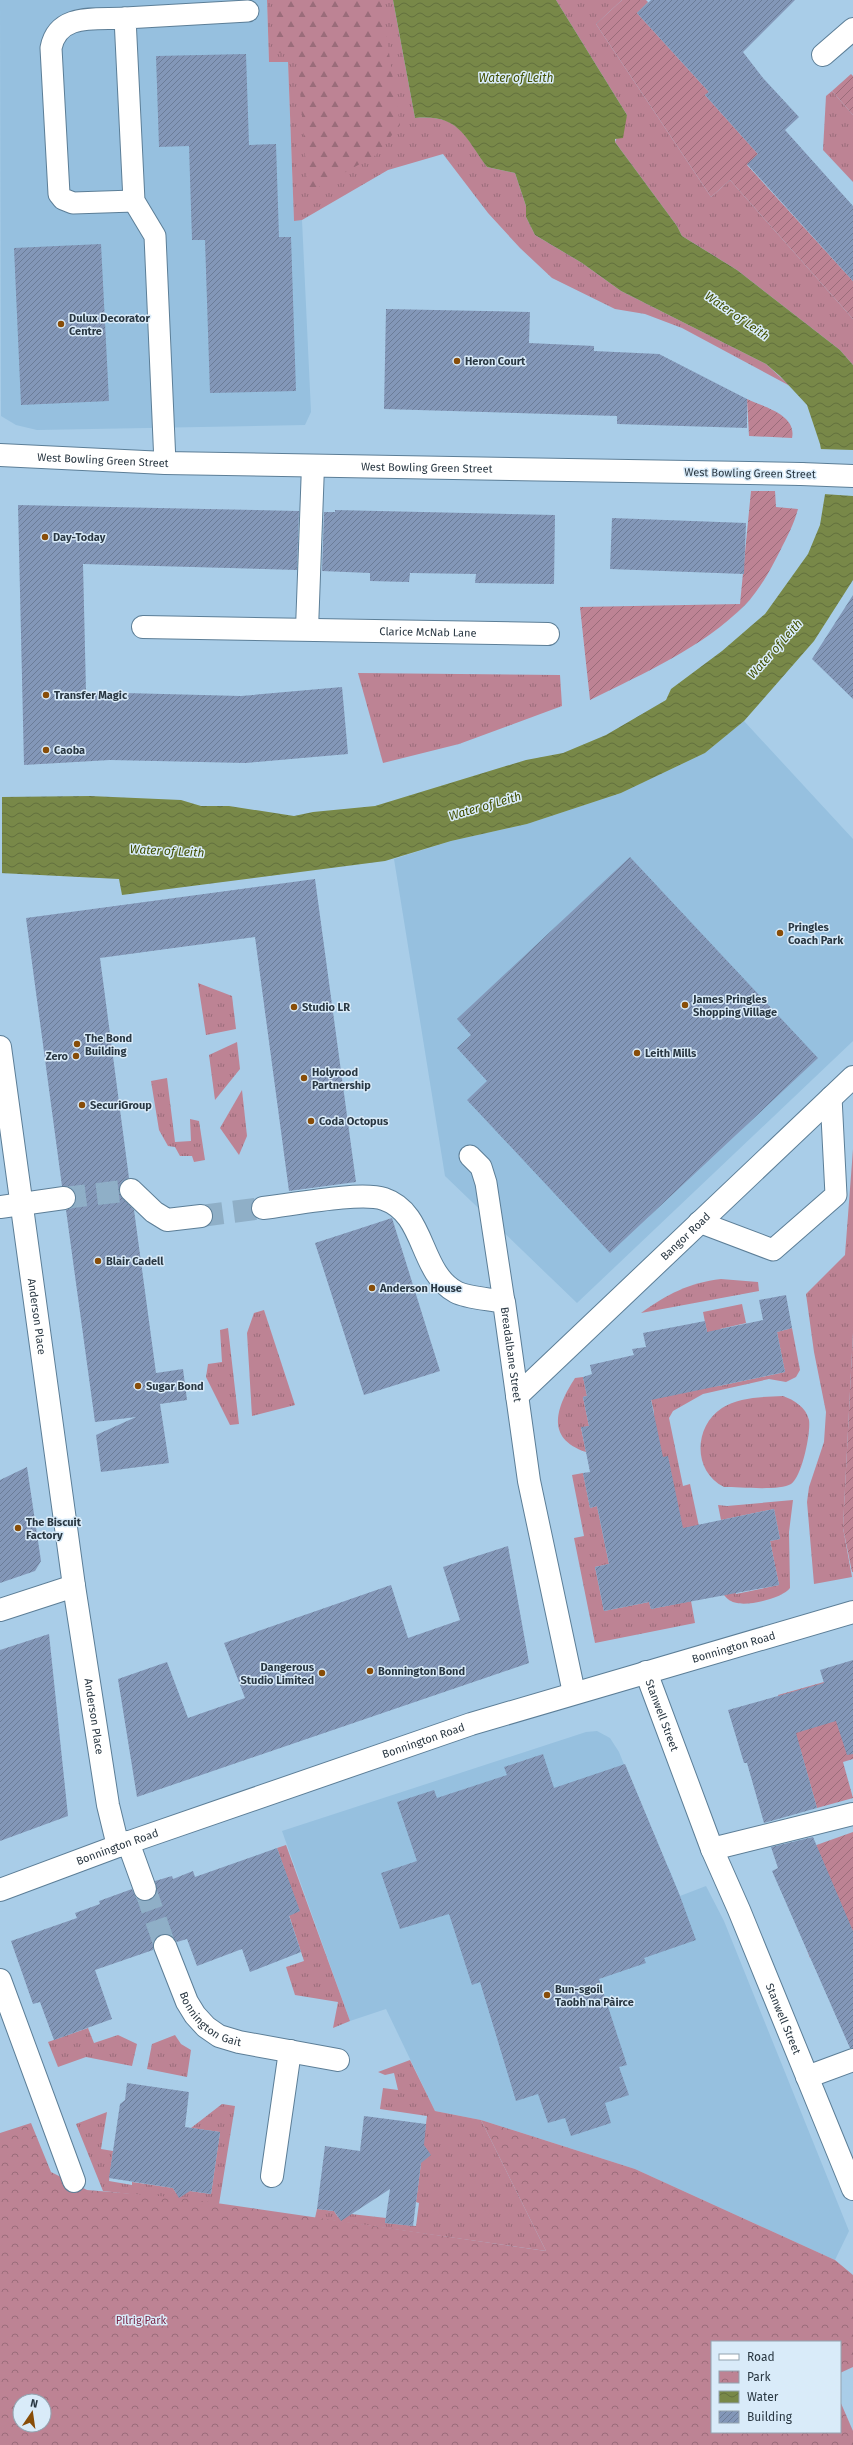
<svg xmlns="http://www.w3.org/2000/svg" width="853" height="2445" font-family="'Fira Sans',sans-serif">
  <defs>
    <pattern id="grass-tufts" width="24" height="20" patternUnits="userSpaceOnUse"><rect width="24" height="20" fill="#bd8394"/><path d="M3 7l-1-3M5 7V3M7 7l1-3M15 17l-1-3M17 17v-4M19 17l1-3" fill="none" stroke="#9a6c7a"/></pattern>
    <pattern id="forest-firs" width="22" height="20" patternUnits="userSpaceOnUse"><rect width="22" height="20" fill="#bd8394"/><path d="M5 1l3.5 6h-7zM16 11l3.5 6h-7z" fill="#9a6c7a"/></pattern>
    <pattern id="park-crowns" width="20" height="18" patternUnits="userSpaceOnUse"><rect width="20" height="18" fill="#bd8394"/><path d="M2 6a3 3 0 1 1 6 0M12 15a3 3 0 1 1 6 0" fill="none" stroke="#9a6c7a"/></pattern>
    <pattern id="garden-furrows" width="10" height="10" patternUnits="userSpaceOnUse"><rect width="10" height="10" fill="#bd8394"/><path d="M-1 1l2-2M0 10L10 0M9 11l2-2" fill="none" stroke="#9a6c7a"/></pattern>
    <pattern id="water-waves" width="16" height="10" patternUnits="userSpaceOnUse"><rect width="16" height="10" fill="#788848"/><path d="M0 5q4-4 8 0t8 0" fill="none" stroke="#62703e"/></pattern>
    <pattern id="building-hatch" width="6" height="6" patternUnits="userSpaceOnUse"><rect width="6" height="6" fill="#8397b8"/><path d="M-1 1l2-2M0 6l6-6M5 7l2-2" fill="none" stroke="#6b7c97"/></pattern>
  </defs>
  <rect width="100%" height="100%" fill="#a9cde8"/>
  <!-- built -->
  <g fill="#96c0df">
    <polygon points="0,0 267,0 269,62 288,61 294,220 302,220 311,412 305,425 37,430 16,425 1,416"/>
    <polygon points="744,721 853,839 853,1041 577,1303 445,1176 394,859 451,841 527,824 621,793 705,753"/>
    <polygon points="597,1731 610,1738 619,1752 665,1867 668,1866 680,1896 706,1886 724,1921 849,2231 835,2260 635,2169 481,2120 435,2111 386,2009 350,2021 282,1831 586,1732"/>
  </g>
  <!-- grass -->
  <g fill="url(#grass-tufts)">
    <path d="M267,0H393L415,118C459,114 464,135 487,167L515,173L526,206V217L535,235L582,263L621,291L766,364L790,386L682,328L645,314L615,309L552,278L520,248L488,213L443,154L388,170L302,220L294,221L288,62H269Z"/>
    <polygon points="556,0 622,0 596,24 711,197 730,180 853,319 853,365 840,350 737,270 682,236 677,226 615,142 627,115"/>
    <polygon points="832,91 853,115 853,182 823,150 826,96"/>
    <polygon points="358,673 560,675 562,706 459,744 383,763"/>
    <polygon points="198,983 232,996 236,1029 206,1035"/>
    <polygon points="237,1042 240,1069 215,1100 209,1055"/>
    <polygon points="167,1078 175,1142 191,1141 190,1119 199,1121 205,1160 194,1162 192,1156 180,1156 175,1147 168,1146 159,1130 151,1081"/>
    <polygon points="242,1090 247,1136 239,1155 220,1128"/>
    <polygon points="853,1149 853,1333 843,1528 852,1577 814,1584 807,1502 809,1487 824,1442 826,1412 814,1352 806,1294 845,1255"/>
    <path d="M721,1279L758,1282L759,1291L641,1313C667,1294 689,1283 721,1279Z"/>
    <polygon points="742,1304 746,1323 720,1329 723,1345 710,1347 703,1312"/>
    <polygon points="264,1310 295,1405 252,1416 247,1333 254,1313"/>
    <polygon points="228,1328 239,1424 230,1425 206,1377 208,1364 222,1362 220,1330"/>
    <polygon points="792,1328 800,1370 796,1377 786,1382 769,1379 703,1394 673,1411 669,1418 683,1486 690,1484 703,1545 680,1550 654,1459 654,1412 649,1391 719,1386 785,1372 777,1332"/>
    <path d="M583,1377L587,1396L583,1397L589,1426L581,1428L586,1452C544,1438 557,1406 575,1378Z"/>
    <path d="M783,1396C794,1400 806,1407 809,1420C811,1432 802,1477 791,1484C780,1491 739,1487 724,1487C692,1471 694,1426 722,1408C739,1397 763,1397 783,1396Z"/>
    <polygon points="583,1473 590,1508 597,1506 609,1564 595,1567 604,1611 649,1602 651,1609 691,1601 695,1623 595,1643 574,1538 584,1536 572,1475"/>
    <path d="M793,1500L789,1532L790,1588C783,1598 749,1606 737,1603C731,1602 727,1599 724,1595L732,1573L736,1594L779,1585L770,1541L780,1539L774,1509L721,1520L718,1505L727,1506Z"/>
    <polygon points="286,1845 350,2021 333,2028 338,2002 295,1995 286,1967 304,1961 289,1915 299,1911 277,1848"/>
    <polygon points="88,2028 94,2043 118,2035 137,2044 132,2066 86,2057 58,2067 48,2042"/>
    <polygon points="175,2035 181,2044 191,2050 187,2077 147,2069 152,2044"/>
    <polygon points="410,2060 435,2111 481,2120 546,2251 315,2218 317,2209 334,2211 338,2217 351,2214 386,2218 385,2223 416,2226 419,2203 416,2202 427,2116 380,2109 383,2088 398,2090 394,2073 385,2075 378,2072"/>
    <polygon points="222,2104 235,2106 219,2204 103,2191 76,2124 107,2112 101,2149 113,2151 109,2181 132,2185 132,2182 173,2188 176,2193 190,2191 211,2194 220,2132 191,2128"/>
  </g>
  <!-- forest -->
  <polygon fill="url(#forest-firs)" points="274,0 381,0 400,125 376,155 308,193 297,52 275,53"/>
  <!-- park -->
  <path fill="url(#park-crowns)" fill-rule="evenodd" d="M481,2120L635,2169L835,2260L853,2275V2367L840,2373V2342H712V2432H840V2401L853,2431V2445H0V2133L31,2123L51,2172L87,2190L182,2198L546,2251ZM20,2401H44V2425H20Z"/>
  <!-- garden -->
  <g fill="url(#garden-furrows)">
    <polygon points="622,0 646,0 648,2 637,13 709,92 705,95 758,154 747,165 853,281 853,319 730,180 711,197 596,24"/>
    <polygon points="851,74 853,76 853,115 832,91"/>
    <path d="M747,399C764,407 797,415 792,438L749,436Z"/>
    <path d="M751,491H775L776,507L798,509C794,524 787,537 780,551C771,569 759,591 745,605C702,648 644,673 590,700L580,607L740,604Z"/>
    <polygon points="853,1333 853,1572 852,1572 843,1528"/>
    <polygon points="824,1682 835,1721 853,1716 853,1759 843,1762 853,1798 817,1808 800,1748 794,1749 778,1695"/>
    <polygon points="853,1832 853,1939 810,1958 806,1947 851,1928 780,1858"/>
  </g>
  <!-- water -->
  <path fill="url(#water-waves)" d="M393,0H556L627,115L623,138L615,139V142L677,226L682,236L737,270L840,350L853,365V580L814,641L744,721L705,753L621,793L527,824L451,841L385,861L122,895L119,879L0,873V803L2,797L90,796L181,800L201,806H229L294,816L313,812L375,806L526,760L563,753L606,735L666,700L671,689L722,651L765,614L808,554L820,525L827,482L820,444L807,405L780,376L766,364L621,291L582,263L535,235L526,217V206L515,173L487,167C464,136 459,114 415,118Z"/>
  <!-- pier -->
  <g fill="#a9cde8">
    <polygon points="819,449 853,450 853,496 823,494 825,482"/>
    <polygon points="2,795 2,875 0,875 0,796"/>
  </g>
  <!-- building -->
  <g fill="url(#building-hatch)">
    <polygon points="651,0 795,0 743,52 763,78 799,117 785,130 853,206 853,281 747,164 758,154 705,95 709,92 637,13"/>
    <polygon points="246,54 249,145 276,144 279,237 291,237 296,391 210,393 205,240 192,240 189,146 159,147 156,56"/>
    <polygon points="101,244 109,401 21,405 14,248"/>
    <polygon points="386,309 530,312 529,343 594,346 594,351 659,354 747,399 747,428 617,424 617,416 384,409"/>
    <polygon points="18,505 299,511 297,570 83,564 86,692 241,696 342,687 348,754 246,763 110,760 24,765"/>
    <polygon points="335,510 555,515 554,584 475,583 476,574 410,573 409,582 370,581 370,573 322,571 324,512 335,512"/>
    <polygon points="612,518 746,523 744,574 610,569"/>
    <polygon points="853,595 853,699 812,659"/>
    <polygon points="630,857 818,1058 610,1253 467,1100 487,1081 457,1048 471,1035 457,1019"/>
    <polygon points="315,879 356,1182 289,1191 255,937 100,958 129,1178 122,1182 119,1193 134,1210 156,1373 183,1369 187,1400 160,1404 169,1463 101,1472 96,1435 136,1417 95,1422 66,1210 72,1208 76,1197 74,1190 62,1186 26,918"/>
    <polygon points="392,1218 440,1371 364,1395 315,1243"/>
    <polygon points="786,1295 792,1328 777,1332 785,1372 651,1400 663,1457 668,1456 683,1528 774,1509 780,1539 770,1541 779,1585 651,1609 649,1602 604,1611 595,1567 609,1564 597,1506 590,1508 583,1473 590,1472 581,1427 589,1426 583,1397 587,1396 583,1377 592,1374 590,1365 634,1355 632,1349 646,1347 643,1333 705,1321 707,1332 763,1320 759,1300"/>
    <polygon points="27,1467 41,1561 35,1571 0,1583 0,1480"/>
    <polygon points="508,1546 529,1663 137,1797 118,1679 167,1662 188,1718 245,1698 224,1643 391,1585 408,1638 460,1620 443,1567"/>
    <polygon points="49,1634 68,1816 0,1841 0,1650"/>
    <polygon points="853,1660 853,1754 847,1755 836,1721 796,1733 817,1808 764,1823 747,1763 744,1763 728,1710 824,1683 820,1670"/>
    <polygon points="543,1754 554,1788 625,1764 680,1896 696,1940 644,1958 646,1963 599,1979 627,2065 619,2067 629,2095 605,2103 611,2123 571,2136 565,2118 548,2123 538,2094 516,2101 480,1982 472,1985 449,1914 400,1929 381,1873 417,1861 397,1802 434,1790 437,1798 507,1775 504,1767"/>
    <polygon points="813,1837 853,1931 853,2048 850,2048 772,1871 778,1868 771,1847"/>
    <polygon points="277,1848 300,1911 289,1916 301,1952 250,1972 242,1949 197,1966 187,1939 177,1942 172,1936 161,1934 155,1939 153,1950 95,1970 112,2019 54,2040 40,2002 33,2004 11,1941 77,1918 75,1913 100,1904 99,1901 132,1889 137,1899 149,1901 157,1892 155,1881 172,1876 173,1879 193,1871 195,1877"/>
    <polygon points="127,2083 189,2092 185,2127 220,2132 211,2194 190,2191 179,2198 173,2188 109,2178 120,2104 125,2100"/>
    <polygon points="364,2116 426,2124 424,2145 431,2155 421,2163 413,2226 385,2223 390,2189 341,2221 334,2211 317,2209 325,2146 360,2151"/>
  </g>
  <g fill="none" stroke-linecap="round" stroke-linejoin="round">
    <!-- minor-tunnel -->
    <g stroke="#8fafc7" stroke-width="22" stroke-dasharray="22 11" stroke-linecap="butt">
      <polyline points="64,1198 131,1190"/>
      <polyline points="201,1216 263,1208"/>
      <polyline points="145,1889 165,1946"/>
    </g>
    <!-- service casing -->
    <g stroke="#5c7e97" stroke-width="23">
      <g id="service">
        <path d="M125,18C97,20 58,12 51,48L59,194L63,199L73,203L134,201"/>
        <polyline points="165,463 155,236 134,201 125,18 248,11"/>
        <polyline points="470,1156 481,1167 486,1183 504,1302"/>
        <polyline points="699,1222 773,1250 836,1195 831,1097"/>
      </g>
    </g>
    <!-- pedestrian casing -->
    <g stroke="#5c7e97" stroke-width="24">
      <polyline id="pedestrian" points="801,474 853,476"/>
    </g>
    <!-- minor casing -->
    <g stroke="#5c7e97" stroke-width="24">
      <g id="minor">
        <polyline points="823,55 853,29"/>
        <path id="s1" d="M0,455L165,463L801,474"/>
        <path id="s2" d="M143,627L548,634"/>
        <polyline points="307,629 313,466"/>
        <path id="s3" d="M0,1047L74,1586L108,1805L118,1846"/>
        <polyline points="131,1190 154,1212 167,1220 201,1216"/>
        <polyline points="0,1207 64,1198"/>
        <path id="s4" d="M263,1208C291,1205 360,1191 384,1199C426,1213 419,1272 456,1292C467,1298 491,1299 504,1302L529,1481L574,1693"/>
        <path id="s5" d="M517,1396L853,1077"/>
        <polyline points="0,1610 74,1586"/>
        <path id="s6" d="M646,1672L712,1849L739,1910L853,2189"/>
        <polyline points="128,1842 145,1889"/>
        <polyline points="712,1849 853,1814"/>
        <path id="s7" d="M165,1946L187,2002L195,2015L206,2027L219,2036L239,2042L338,2060"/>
        <polyline points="0,1980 74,2181"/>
        <polyline points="807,2077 853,2060"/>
        <polyline points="272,2176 290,2051"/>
      </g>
    </g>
    <!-- secondary casing -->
    <g stroke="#5c7e97" stroke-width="24">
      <g id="secondary">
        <path id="s8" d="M0,1890L118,1846L471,1724L853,1612"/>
      </g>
    </g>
    <!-- service -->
    <use href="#service" stroke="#fff" stroke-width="21"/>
    <!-- pedestrian -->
    <use href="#pedestrian" stroke="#fff" stroke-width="22"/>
    <!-- minor -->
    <use href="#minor" stroke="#fff" stroke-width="22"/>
    <!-- secondary -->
    <use href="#secondary" stroke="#fff" stroke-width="22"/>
  </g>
  <!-- markers -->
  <g fill="#884d08" stroke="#d9ebf9" stroke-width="1.5">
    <circle cx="61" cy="324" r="4"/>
    <circle cx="457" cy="361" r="4"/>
    <circle cx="45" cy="537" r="4"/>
    <circle cx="46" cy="695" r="4"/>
    <circle cx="46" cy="750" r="4"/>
    <circle cx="780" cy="933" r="4"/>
    <circle cx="685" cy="1005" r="4"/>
    <circle cx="294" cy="1007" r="4"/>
    <circle cx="77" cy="1044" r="4"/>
    <circle cx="637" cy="1053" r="4"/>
    <circle cx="76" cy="1056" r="4"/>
    <circle cx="304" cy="1078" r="4"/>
    <circle cx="82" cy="1105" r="4"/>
    <circle cx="311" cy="1121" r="4"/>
    <circle cx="98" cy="1261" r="4"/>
    <circle cx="372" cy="1288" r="4"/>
    <circle cx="138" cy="1386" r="4"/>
    <circle cx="18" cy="1528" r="4"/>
    <circle cx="370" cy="1671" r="4"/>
    <circle cx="322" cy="1673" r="4"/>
    <circle cx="547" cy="1995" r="4"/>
  </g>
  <g text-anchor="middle" stroke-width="3" stroke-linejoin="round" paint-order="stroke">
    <!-- poi labels -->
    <g font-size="11" font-weight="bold" fill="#293742" stroke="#d9ebf9" text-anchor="start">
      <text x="69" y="322">Dulux Decorator<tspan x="69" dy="13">Centre</tspan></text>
      <text x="465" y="365">Heron Court</text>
      <text x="53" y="541">Day-Today</text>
      <text x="54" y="699">Transfer Magic</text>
      <text x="54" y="754">Caoba</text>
      <text x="788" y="931">Pringles<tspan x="788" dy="13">Coach Park</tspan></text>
      <text x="693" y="1003">James Pringles<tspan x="693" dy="13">Shopping Village</tspan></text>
      <text x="302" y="1011">Studio LR</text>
      <text x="85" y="1042">The Bond<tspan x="85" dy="13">Building</tspan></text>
      <text x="645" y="1057">Leith Mills</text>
      <text x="68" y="1060" text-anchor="end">Zero</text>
      <text x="312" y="1076">Holyrood<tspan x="312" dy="13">Partnership</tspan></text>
      <text x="90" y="1109">SecuriGroup</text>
      <text x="319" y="1125">Coda Octopus</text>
      <text x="106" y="1265">Blair Cadell</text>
      <text x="380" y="1292">Anderson House</text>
      <text x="146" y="1390">Sugar Bond</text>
      <text x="26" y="1526">The Biscuit<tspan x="26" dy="13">Factory</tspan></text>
      <text x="314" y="1671" text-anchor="end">Dangerous<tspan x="314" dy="13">Studio Limited</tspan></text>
      <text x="378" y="1675">Bonnington Bond</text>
      <text x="555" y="1993">Bun-sgoil<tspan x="555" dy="13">Taobh na Pàirce</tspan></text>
    </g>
    <!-- street labels -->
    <g font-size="11" fill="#293742" stroke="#d9ebf9">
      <text dy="4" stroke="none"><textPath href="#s1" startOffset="103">West Bowling Green Street</textPath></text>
      <text dy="4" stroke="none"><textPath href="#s1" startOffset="427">West Bowling Green Street</textPath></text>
      <text transform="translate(750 473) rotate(1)" y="4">West Bowling Green Street</text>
      <text dy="4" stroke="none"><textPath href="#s2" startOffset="285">Clarice McNab Lane</textPath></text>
      <text dy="4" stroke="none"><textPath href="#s5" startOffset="232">Bangor Road</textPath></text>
      <text dy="4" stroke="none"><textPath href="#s3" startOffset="272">Anderson Place</textPath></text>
      <text dy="4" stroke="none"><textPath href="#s4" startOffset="345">Breadalbane Street</textPath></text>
      <text dy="4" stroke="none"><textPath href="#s8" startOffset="773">Bonnington Road</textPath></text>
      <text dy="4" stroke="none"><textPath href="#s6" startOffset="46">Stanwell Street</textPath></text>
      <text dy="4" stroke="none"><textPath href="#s3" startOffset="676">Anderson Place</textPath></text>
      <text dy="4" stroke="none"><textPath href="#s8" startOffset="449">Bonnington Road</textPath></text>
      <text dy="4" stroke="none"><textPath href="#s8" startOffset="125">Bonnington Road</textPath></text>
      <text dy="4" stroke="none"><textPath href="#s7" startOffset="90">Bonnington Gait</textPath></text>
      <text dy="4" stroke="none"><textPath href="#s6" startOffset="373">Stanwell Street</textPath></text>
    </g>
    <!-- park labels -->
    <g font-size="11" fill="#792444" stroke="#d9ebf9">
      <text x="141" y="2324">Pilrig Park</text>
    </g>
    <!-- water labels -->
    <g font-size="12" font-style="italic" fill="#414f00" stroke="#d9ebf9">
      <text x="516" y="82">Water of Leith</text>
      <text transform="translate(737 316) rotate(35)" y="4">Water of Leith</text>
      <text transform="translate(775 649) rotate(-48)" y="4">Water of Leith</text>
      <text transform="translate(485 806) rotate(-16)" y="4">Water of Leith</text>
      <text transform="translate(167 851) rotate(3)" y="4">Water of Leith</text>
    </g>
  </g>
  <!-- legend -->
  <rect x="711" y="2341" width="130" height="92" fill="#d9ebf9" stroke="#93a3b0"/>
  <rect x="719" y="2354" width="20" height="6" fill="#ffffff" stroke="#93a3b0"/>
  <text x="747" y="2361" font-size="12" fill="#293742">Road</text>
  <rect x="719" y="2371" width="20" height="12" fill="url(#park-crowns)" stroke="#93a3b0"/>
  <text x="747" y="2381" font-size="12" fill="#293742">Park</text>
  <rect x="719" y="2391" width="20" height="12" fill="url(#water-waves)" stroke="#93a3b0"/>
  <text x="747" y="2401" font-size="12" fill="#293742">Water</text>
  <rect x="719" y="2411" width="20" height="12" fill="url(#building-hatch)" stroke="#93a3b0"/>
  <text x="747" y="2421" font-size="12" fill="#293742">Building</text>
  <!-- north arrow -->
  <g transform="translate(32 2413) rotate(13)"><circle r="19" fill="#d9ebf9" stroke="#93a3b0"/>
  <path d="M0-3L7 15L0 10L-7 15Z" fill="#884d08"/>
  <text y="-6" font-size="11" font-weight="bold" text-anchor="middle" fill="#293742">N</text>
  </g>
</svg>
